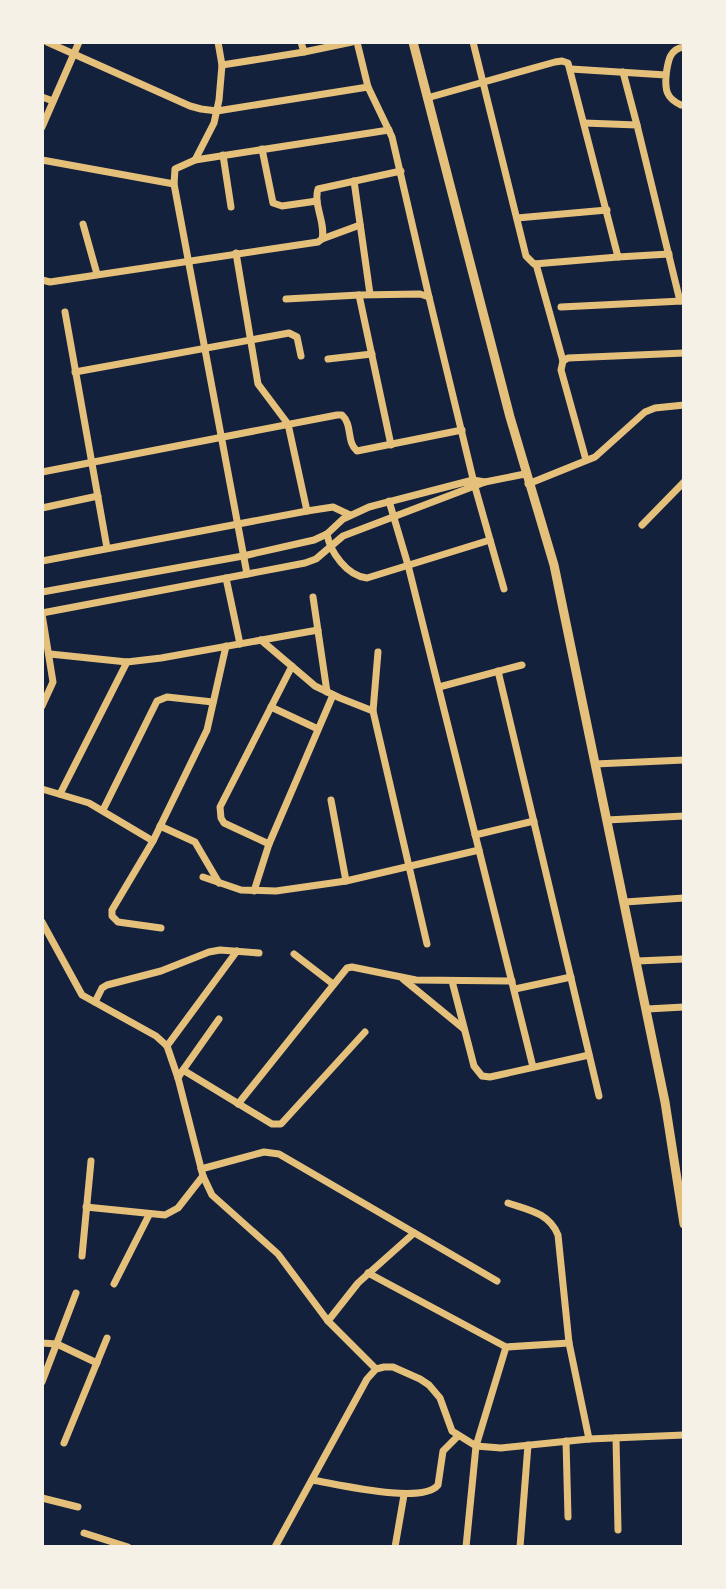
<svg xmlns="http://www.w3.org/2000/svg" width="726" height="1589" font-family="'Asap Condensed',sans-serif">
  <rect width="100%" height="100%" fill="#14213d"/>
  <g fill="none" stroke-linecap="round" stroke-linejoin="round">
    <!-- minor -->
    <g stroke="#e5c07b" stroke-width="7">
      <polyline points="47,42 190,106 201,109 217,111 368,87 357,42"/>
      <polyline points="218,42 222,65 219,100 214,123 195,160 175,169 174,184 247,574"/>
      <polyline points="301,42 304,52 352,42"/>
      <polyline points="473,42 526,256 534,264 618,257"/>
      <polyline points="222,65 304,52"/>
      <path d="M571,69L666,75C665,90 666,98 681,105"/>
      <polyline points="623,72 637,125"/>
      <path d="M666,75C668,62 669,49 684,47"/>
      <polyline points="368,87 392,137 429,297"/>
      <polyline points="42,97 53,101"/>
      <polyline points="427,98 555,62 562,61 568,63 618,257 669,254"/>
      <polyline points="584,123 637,125 680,301"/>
      <polyline points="42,127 79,42"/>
      <polyline points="262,149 273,203 282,206 317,201"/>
      <polyline points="223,155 231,207"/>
      <polyline points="42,160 174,184"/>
      <polyline points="195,160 389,130"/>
      <polyline points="354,181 370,294"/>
      <polyline points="517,218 607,210"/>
      <polyline points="83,224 97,274"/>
      <polyline points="322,239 360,225"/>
      <polyline points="236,253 258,384 288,424 307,511"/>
      <polyline points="536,264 563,361"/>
      <path d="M42,280L50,282L318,242L322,239C326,223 313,205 318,189L401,171"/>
      <polyline points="359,295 391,445"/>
      <polyline points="286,299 359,295 420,294 429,297 475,487 504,589"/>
      <polyline points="561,307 682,301"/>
      <polyline points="65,312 107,548"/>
      <polyline points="328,359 372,354"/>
      <polyline points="75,372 289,333 297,337 301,356"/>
      <polyline points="586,460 561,370 563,361 568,358 684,353"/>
      <path d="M42,472L337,415H342C353,425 346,442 357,451L462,430"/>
      <polyline points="485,482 525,474"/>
      <polyline points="528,484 595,457 645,412 655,408 684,405"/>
      <polyline points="389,501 408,565 533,1067"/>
      <polyline points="42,508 98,496"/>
      <polyline points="642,525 684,482"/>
      <path d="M327,534C330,552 347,576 367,578L490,540"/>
      <polyline points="42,561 307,511 333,507 350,515"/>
      <polyline points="226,578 240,644"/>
      <polyline points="42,592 243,556 314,540 327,534 343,519 369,507 473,480 485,482 343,536 316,559 305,563 42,613"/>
      <polyline points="313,597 327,692"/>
      <polyline points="42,614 53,682 42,706"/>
      <polyline points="261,640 315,686 340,698 373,711 427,944"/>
      <polyline points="50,654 127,662 161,658 318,630"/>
      <polyline points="498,671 599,1096"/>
      <polyline points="439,687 522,665"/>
      <polyline points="271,707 318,729"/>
      <polyline points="373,711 378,652"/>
      <polyline points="595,764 684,760"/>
      <polyline points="42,789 89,803 153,841 112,910 112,916 118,922 161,928"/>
      <polyline points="60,794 127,662"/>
      <polyline points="331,800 346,881"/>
      <polyline points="103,810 157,701 167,697 213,702"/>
      <polyline points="607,820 684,816"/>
      <polyline points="160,826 195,842 219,883"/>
      <polyline points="475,835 534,821"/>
      <polyline points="153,841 207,730 226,646"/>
      <polyline points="269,844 224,823 221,818 220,807 292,666"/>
      <polyline points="203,877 241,890 276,891 346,881 479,850"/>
      <polyline points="254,891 269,844 333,695"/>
      <polyline points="625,902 684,898"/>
      <polyline points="42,922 82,995 156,1036 167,1046 178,1078 203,1176 212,1195 278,1254 328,1321 376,1369"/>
      <polyline points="294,954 333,984"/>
      <polyline points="637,961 684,959"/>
      <polyline points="403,979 464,1029"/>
      <polyline points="452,981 474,1066 482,1076 490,1077 589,1055"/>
      <polyline points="515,989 571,977"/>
      <polyline points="95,1002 102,988 107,985 161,971 209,952 220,950 259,953"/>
      <polyline points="647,1009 684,1007"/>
      <polyline points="167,1046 237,951"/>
      <polyline points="183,1070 219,1019"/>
      <polyline points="178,1078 183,1070 272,1124 281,1124 365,1032"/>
      <polyline points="238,1104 347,968 352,967 416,980 512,981"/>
      <polyline points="201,1169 264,1152 279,1154 497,1281"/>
      <path d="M508,1203C529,1210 549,1213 558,1235L569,1343L589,1439"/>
      <polyline points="86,1207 165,1215 178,1208 203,1176"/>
      <polyline points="82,1256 91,1161"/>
      <polyline points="368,1273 506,1347 569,1343"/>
      <polyline points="114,1284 149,1215"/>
      <polyline points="328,1321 358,1283 414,1233"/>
      <polyline points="42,1343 57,1344 97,1363"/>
      <polyline points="42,1382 76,1293"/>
      <polyline points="616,1438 618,1530"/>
      <polyline points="566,1441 568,1517"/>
      <polyline points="64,1443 107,1338"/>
      <path d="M312,1480C337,1484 422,1505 438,1485L443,1451L458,1436"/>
      <polyline points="42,1498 78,1507"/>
      <polyline points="84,1533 128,1547"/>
      <polyline points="275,1547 367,1379 376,1369 384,1367 393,1367 420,1379 429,1385 440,1398 452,1431 476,1446 501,1448 589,1439 684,1435"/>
      <polyline points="395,1547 404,1495"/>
      <polyline points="466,1547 476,1446 506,1347"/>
      <polyline points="520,1547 528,1445"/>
    </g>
    <!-- tertiary -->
    <polyline stroke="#e5c07b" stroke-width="9" points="413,42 510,417 554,565 665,1102 684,1224"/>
  </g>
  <!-- border -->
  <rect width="726" height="1589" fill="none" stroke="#f6f1e7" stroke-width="88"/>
</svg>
